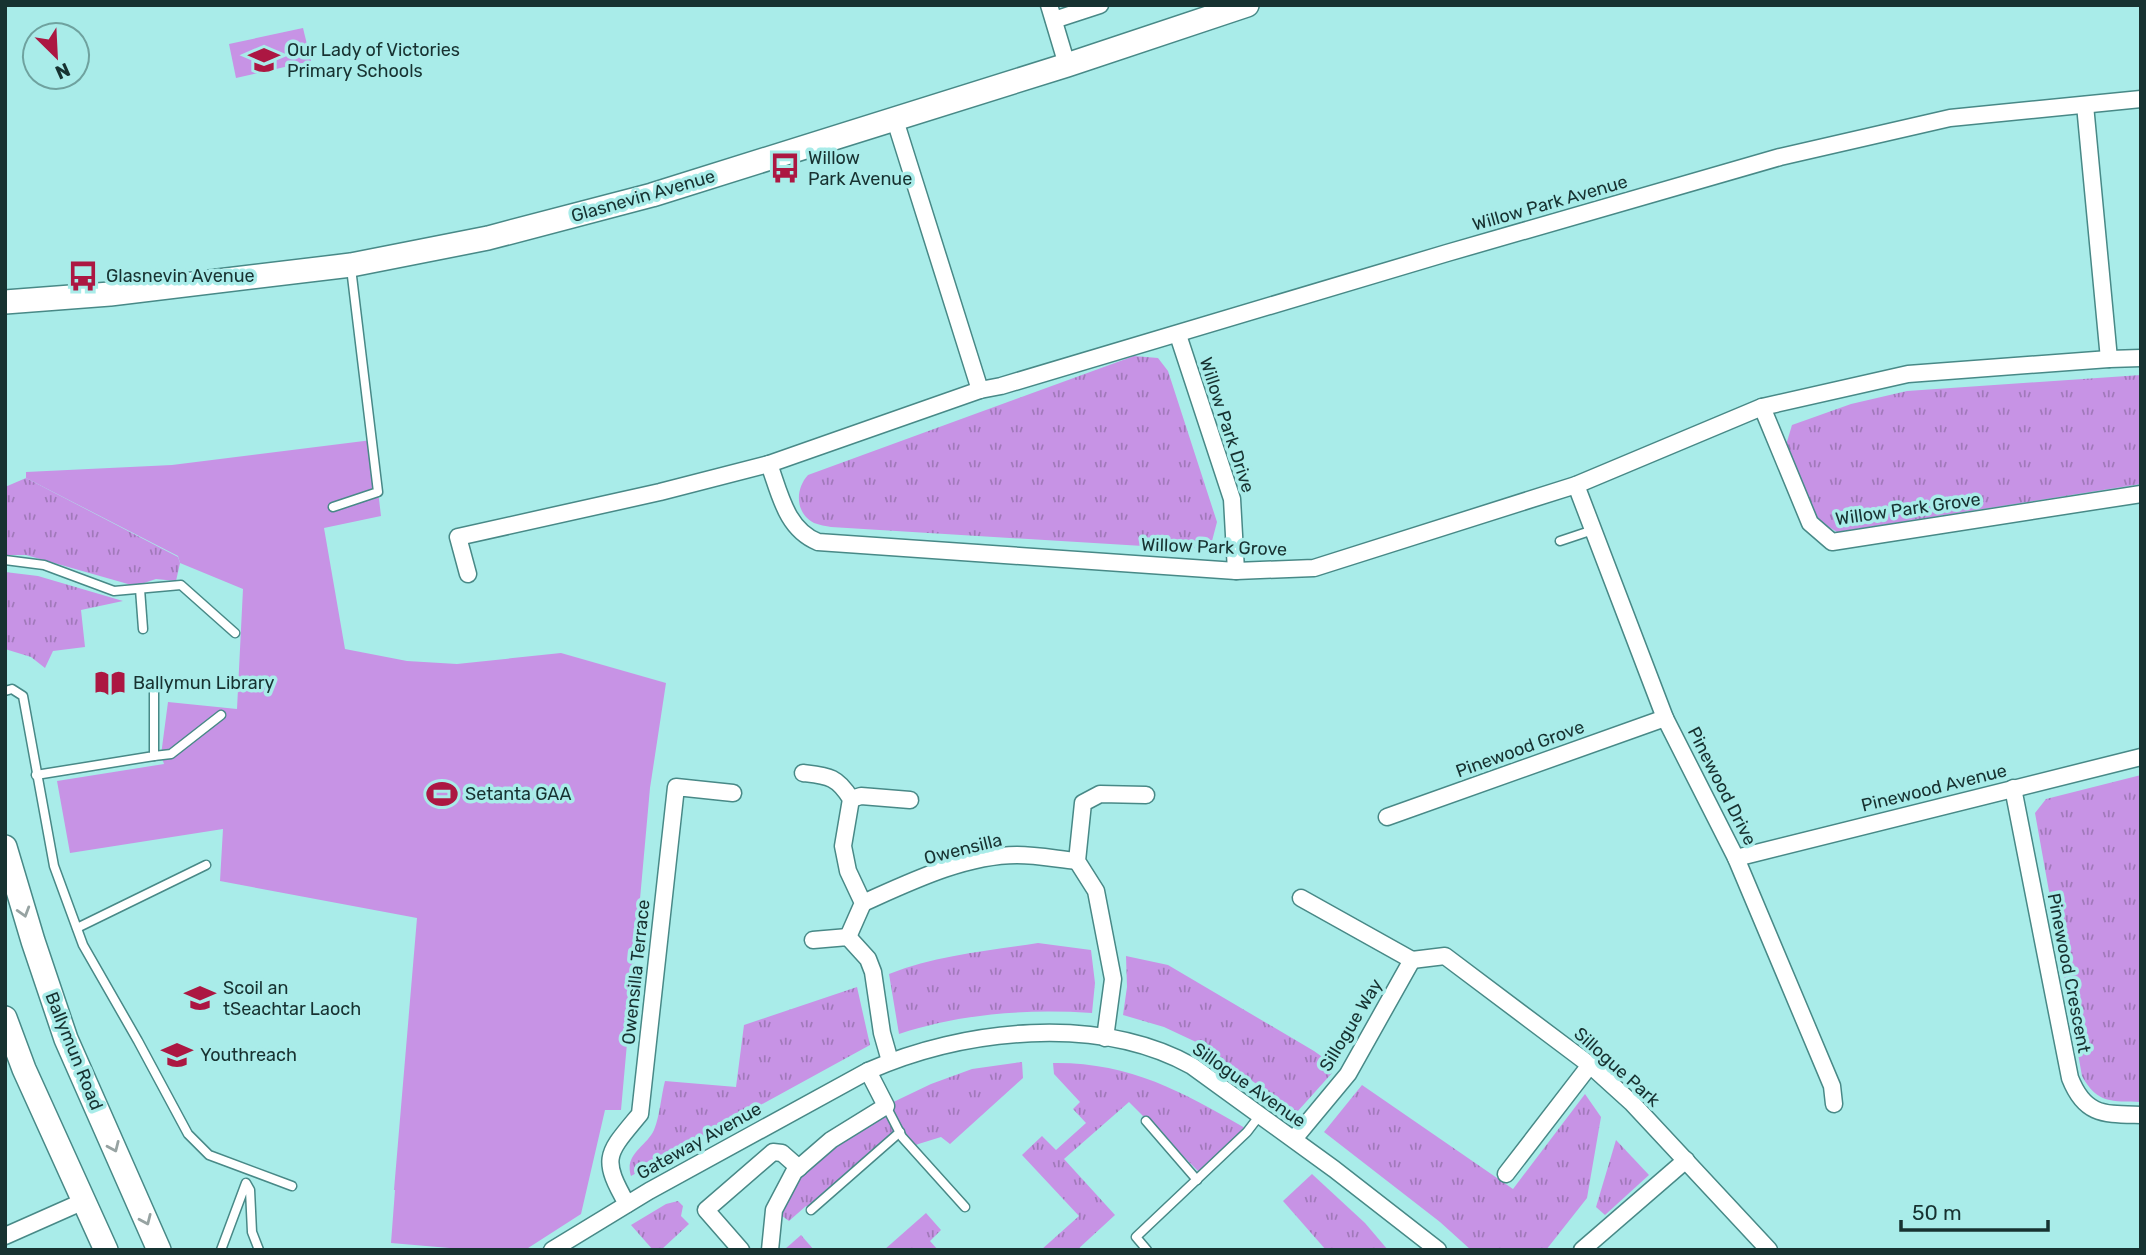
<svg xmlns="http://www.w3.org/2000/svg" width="2146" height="1255" font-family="Rubik,sans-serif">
  <defs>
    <pattern id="grass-tufts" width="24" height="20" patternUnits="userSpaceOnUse" patternTransform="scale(1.75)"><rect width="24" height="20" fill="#c793e5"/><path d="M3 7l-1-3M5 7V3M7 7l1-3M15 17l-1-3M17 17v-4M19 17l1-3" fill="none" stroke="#a179ba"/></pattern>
  </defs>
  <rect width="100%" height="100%" fill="#a9ece9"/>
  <!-- grass -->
  <g fill="url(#grass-tufts)">
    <path d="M1134,356L1158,358L1168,371L1217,522L1212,541L1192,549L831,527C826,526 819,525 814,523C795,513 795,489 808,475Z"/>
    <polygon points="2141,375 2141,484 1837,532 1813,517 1786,445 1792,425 1851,404 1907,391"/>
    <polygon points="26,478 178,557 180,563 176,581 156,579 135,586 26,555 5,555 5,487"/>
    <polygon points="5,572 38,576 123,601 81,610 85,647 53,651 45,668 31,657 5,649"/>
    <path d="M2141,775V1102C2112,1101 2097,1104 2082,1076L2035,813L2046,799Z"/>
    <path d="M1038,943L1091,950L1095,983L1092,1013C1026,1009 963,1013 899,1034L889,974C937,955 988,951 1038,943Z"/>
    <polygon points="1126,956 1168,965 1314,1051 1335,1066 1332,1073 1297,1112 1196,1042 1164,1027 1123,1015 1127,987"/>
    <path d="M857,987L870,1045L631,1176C624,1154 646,1147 654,1130C660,1115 661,1096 665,1081L736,1087L744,1025Z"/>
    <polygon points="1022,1062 1023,1078 950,1144 941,1137 912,1146 900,1133 811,1210 806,1206 789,1221 774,1210 794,1172 885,1106 931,1084 972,1069"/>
    <path d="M1053,1063C1129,1062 1181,1091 1245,1128L1232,1147L1202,1175L1129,1102L1064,1159L1115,1215L1077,1250H1041L1079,1216L1022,1155L1042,1136L1056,1150L1086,1123L1073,1109L1080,1102L1054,1074Z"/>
    <polygon points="1362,1085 1513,1189 1585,1094 1601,1117 1587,1198 1546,1250 1471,1250 1440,1222 1324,1132"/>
    <polygon points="1616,1140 1649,1175 1605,1215 1596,1207"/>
    <polygon points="1312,1174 1365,1223 1388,1250 1326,1250 1283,1201"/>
    <polygon points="678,1201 683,1206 681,1216 689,1224 661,1250 653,1250 631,1225 666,1204"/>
    <polygon points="926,1213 941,1230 930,1241 938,1250 884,1250"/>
    <polygon points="801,1235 814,1250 784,1250"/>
  </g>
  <!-- pitch -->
  <g fill="#c793e5">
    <polygon points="303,28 311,61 236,78 229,44"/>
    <polygon points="372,440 381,516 324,528 345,649 407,661 457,664 561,653 666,683 650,788 621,1110 605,1110 581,1214 525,1250 473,1250 391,1243 395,1190 394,1190 417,918 220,881 223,829 70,853 57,781 164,764 161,755 168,702 237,709 243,589 180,563 178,556 26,478 26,472 172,465"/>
  </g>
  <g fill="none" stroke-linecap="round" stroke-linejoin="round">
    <!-- lane casing -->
    <g stroke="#488987" stroke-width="11">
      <g id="lane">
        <polyline points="333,507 378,492 351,268"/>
        <polyline points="1560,541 1593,530"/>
        <polyline points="5,560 44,565 114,591 181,585 235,633"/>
        <polyline points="140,589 143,629"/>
        <polyline points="5,691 12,689 23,696 54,866 83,945 138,1041 188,1134 209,1155 292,1186"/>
        <polyline points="154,756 171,754 221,715"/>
        <polyline points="36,775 154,756 154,688"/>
        <polyline points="77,928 206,865"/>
        <polyline points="886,1106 902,1137 965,1207"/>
        <polyline points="1146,1121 1197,1180"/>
        <polyline points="811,1210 900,1132"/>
        <polyline points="221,1250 246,1183 250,1190 252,1232 259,1250"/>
        <polyline points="1147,1250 1136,1237 1247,1132 1260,1115"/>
      </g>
    </g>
    <!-- street casing -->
    <g stroke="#488987" stroke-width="19">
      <g id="street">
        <polyline points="1049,5 1067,65"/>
        <polyline points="1054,20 1100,5"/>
        <polyline points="2085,105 2109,359"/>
        <polyline points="895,120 980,390"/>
        <polyline points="1178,335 1232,499 1236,571"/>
        <polyline points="1762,407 1810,523 1832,542 2141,494"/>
        <path d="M769,464C780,494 786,529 818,542L1236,571L1314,568L1576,485L1762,407L1908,374L2109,359L2141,358"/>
        <polyline points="1576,485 1665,718 1736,858 1832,1086 1834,1104"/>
        <polyline points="468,574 458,537 660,492 769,464 980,390 1001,386 1447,253 1780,157 1950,118 2141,99"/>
        <path d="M803,773C828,776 837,776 851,799L843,846L848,871L863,903L848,937"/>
        <path d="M2013,788L2070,1078C2085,1116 2104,1114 2141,1115"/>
        <polyline points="851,799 861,796 910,800"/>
        <polyline points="1387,817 1665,718"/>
        <polyline points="1736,858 2141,757"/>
        <polyline points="1301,898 1412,960"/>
        <path d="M863,903C910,882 965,855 1017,855C1037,855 1057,859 1077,861"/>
        <polyline points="813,940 848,937 868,959 873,972 882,1033 890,1061"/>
        <polyline points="1412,960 1445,956 1590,1065 1632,1103 1769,1250"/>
        <polyline points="1105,1038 1113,979 1096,891 1077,861 1083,803 1100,794 1146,795"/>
        <polyline points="1294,1139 1348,1074 1412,960"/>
        <polyline points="1506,1174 1590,1065"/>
        <path d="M627,1204C600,1157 607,1154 640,1114L676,787L733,793"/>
        <polyline points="5,1236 84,1201"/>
        <path d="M552,1250L649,1191L868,1071C964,1029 1098,1014 1192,1066L1334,1169L1438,1250"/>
        <polyline points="741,1250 706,1210 773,1152 782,1153 799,1168"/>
        <polyline points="770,1250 774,1210 794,1172 831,1140 886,1106 868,1071"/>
        <polyline points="1582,1250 1686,1160"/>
      </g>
    </g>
    <!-- secondary casing -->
    <g stroke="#488987" stroke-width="26">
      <g id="secondary">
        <polyline points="5,302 110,294 351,265 488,238 652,195 1067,65 1247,5"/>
        <polyline points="5,847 33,941 66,1039 159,1250"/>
        <polyline points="5,1018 24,1069 106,1250"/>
      </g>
    </g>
    <!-- lane -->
    <use href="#lane" stroke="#fff" stroke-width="8"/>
    <!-- street -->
    <use href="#street" stroke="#fff" stroke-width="16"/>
    <!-- secondary -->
    <use href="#secondary" stroke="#fff" stroke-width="23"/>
  </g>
  <!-- one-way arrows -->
  <defs><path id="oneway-chevron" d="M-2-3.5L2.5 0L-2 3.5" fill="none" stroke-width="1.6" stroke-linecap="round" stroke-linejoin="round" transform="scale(1.75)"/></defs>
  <g stroke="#97a3a2">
    <use href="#oneway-chevron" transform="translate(24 912) rotate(73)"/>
    <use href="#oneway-chevron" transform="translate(114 1147) rotate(66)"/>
    <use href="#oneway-chevron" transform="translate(146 1220) rotate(66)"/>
  </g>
  <!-- icons -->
  <defs>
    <g id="school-bare" transform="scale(2.415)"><path d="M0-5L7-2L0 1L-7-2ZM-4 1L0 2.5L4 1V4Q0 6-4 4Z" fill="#ac1742" stroke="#a9ece9" stroke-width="2.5" paint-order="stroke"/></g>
    <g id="bus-bare" transform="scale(2.415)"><path d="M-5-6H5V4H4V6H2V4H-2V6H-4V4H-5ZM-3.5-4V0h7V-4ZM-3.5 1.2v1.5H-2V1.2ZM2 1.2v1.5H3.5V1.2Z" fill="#ac1742" stroke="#a9ece9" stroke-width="2.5" paint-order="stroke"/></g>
    <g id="library-bare" transform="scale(2.415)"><path d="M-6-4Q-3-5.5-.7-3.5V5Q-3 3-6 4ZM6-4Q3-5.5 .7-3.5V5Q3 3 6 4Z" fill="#ac1742" stroke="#a9ece9" stroke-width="2.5" paint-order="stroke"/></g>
    <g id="stadium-bare" transform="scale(2.415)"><path d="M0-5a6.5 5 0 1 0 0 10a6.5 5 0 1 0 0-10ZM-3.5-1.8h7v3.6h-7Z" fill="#ac1742" stroke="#a9ece9" stroke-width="2.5" paint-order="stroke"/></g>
    <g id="university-bare" transform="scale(2.415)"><path d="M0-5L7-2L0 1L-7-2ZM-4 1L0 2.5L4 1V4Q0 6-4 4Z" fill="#ac1742" stroke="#a9ece9" stroke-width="2.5" paint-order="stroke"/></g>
  </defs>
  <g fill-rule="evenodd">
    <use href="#school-bare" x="264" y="60"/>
    <use href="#bus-bare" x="785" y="168"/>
    <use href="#bus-bare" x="83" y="276"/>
    <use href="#library-bare" x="110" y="683"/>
    <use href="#stadium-bare" x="442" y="794"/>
    <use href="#school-bare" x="200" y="998"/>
    <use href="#university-bare" x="177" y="1055"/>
  </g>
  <g text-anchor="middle" stroke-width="7" stroke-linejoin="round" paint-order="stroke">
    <!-- poi labels -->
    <g font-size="18" fill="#173231" stroke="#a9ece9" text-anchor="start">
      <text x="287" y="56">Our Lady of Victories<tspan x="287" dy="21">Primary Schools</tspan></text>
      <text x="808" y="164">Willow<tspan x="808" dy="21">Park Avenue</tspan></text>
      <text x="106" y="282">Glasnevin Avenue</text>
      <text x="133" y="689">Ballymun Library</text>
      <text x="465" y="800">Setanta GAA</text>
      <text x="223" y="994">Scoil an<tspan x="223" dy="21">tSeachtar Laoch</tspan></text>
      <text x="200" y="1061">Youthreach</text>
    </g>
    <!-- street labels -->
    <g font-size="18" fill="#173231" stroke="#a9ece9">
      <text transform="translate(643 196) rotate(-16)" y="6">Glasnevin Avenue</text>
      <text transform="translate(1550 203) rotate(-16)" y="6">Willow Park Avenue</text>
      <text transform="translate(1227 425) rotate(72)" y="6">Willow Park Drive</text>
      <text transform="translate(1908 509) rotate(-8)" y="6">Willow Park Grove</text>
      <text transform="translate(1214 547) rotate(2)" y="6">Willow Park Grove</text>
      <text transform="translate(1520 749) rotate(-20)" y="6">Pinewood Grove</text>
      <text transform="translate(1722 786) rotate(63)" y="6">Pinewood Drive</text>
      <text transform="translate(1934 788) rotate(-14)" y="6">Pinewood Avenue</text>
      <text transform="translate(963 849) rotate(-14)" y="6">Owensilla</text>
      <text transform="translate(636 972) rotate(-84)" y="6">Owensilla Terrace</text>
      <text transform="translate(2069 973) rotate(79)" y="6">Pinewood Crescent</text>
      <text transform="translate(1351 1025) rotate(-59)" y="6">Sillogue Way</text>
      <text transform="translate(74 1051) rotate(68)" y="6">Ballymun Road</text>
      <text transform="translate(1617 1067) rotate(42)" y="6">Sillogue Park</text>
      <text transform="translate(1249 1085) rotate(35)" y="6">Sillogue Avenue</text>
      <text transform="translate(699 1141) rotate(-29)" y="6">Gateway Avenue</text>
    </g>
  </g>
  <!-- border -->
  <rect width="2146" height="1255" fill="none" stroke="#173231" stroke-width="14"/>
  <!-- north arrow -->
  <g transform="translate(56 56) rotate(156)"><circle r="33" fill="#a9ece9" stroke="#6fa29f" stroke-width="2"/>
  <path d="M0-5L12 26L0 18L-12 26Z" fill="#ac1742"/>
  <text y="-10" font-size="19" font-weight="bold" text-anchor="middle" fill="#173231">N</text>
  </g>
  <!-- scale -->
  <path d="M1901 1220v10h147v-10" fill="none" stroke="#173231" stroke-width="3.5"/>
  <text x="1912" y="1220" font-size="21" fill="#173231" stroke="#a9ece9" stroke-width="5" paint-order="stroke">50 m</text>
</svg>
